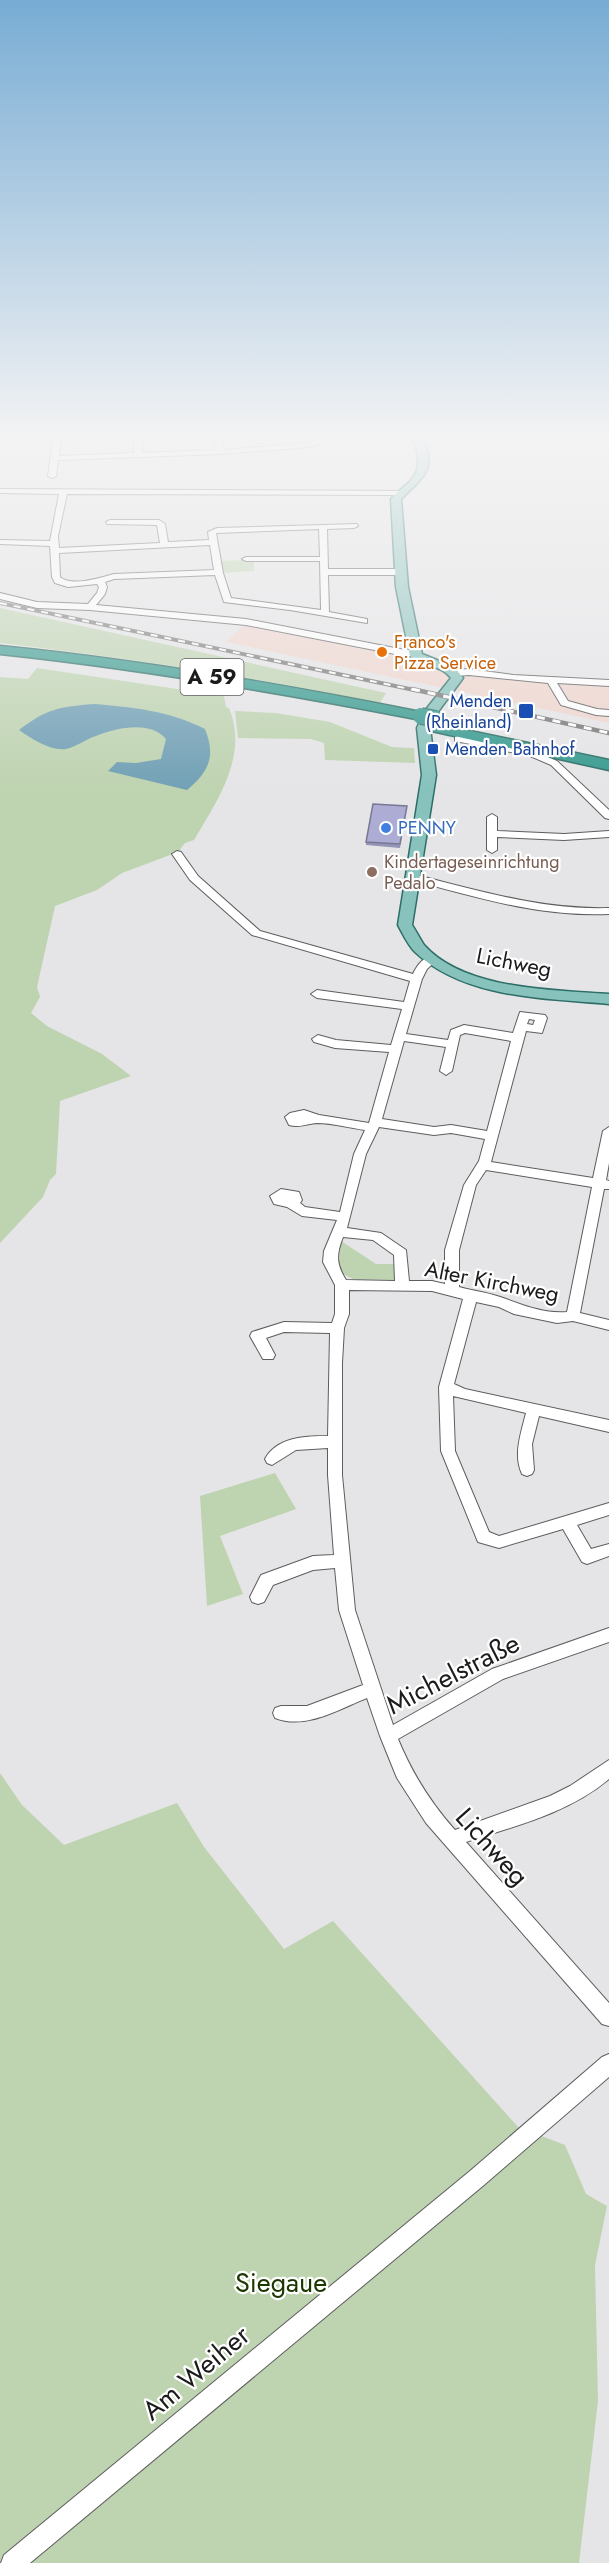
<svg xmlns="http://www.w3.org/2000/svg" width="609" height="2563" font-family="Jost,sans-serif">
  <rect width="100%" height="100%" fill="#e5e5e7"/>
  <!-- industrial -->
  <polygon fill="#efd5ce" points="245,624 334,639 439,669 505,679 609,685 609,723 226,642"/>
  <!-- green -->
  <g fill="#bed3b0">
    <polygon points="243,560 254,562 254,571 221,573 224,571 219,561"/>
    <path d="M0,608L386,693L380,703C254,677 128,658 0,643Z"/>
    <path d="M37,668L224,696L226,707L229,708C249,756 217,801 194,840L185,843L178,852L122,873L97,890L55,906L37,987L40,997L31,1013L47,1026L102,1054L131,1076L60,1101L56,1174L50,1180L43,1197L0,1243V677L28,679Z"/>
    <polygon points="235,711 276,713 330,722 392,747 414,748 415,763 325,760 324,743 311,739 238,738"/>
    <polygon points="341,1241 376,1264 397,1264 397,1280 353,1279 343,1274 339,1262"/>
    <polygon points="275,1473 296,1509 220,1536 243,1594 207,1606 200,1496"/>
    <polygon points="0,1773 22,1805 64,1845 177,1803 204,1847 284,1949 333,1921 518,2127 565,2145 586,2194 607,2206 595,2265 598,2401 579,2563 0,2563"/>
  </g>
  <!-- water -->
  <path fill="#71a0b5" d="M94,704C132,707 170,711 205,729C216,756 209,772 187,790L108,771L117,762L136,763L161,759L166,739C150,720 116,728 96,736C86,739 76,747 66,749C50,751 32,739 19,730C48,708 59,707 94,704Z"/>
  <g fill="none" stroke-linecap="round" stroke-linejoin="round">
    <!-- minor casing -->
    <g stroke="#5d5d5f" stroke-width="2">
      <g id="minor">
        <polygon points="54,433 62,433 59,456 134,453 135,433 143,433 142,453 217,450 213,433 221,433 224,450 309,443 316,441 313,433 321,433 324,442 309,447 221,454 58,460 56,476 52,478 48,476"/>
        <path d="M0,489L404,491V495H401L67,494L58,536L59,548L160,543L157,525L107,524L106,522L110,520H159L165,524L168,542L209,540L208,532L217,528L357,524L358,526L354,528L327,529L328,569H401L405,572L401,575H328L329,612L367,619V623L290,610L224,602L215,575L114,579L105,582L107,587L105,594L96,605L246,619L405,650H415L419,653L415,656H405L246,625L90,610L37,608L0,599V593L37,602L88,604L97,593L99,587L97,584L68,587L55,583L52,577L50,546L0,544V540L50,541L59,494L0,493ZM319,529L320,557H246L242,559L246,561H320L321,610L231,598L223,573L216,533ZM210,545L214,570L114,574C100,578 72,587 60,577L59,553Z"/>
        <polygon points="469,669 513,675 609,680 609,686 557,683 568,701 597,709 609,710 609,716 596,715 561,705 548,683 469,675 455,676 450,673 455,670"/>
        <polygon points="458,736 536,752 557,761 609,810 609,819 605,818 551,765 530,756 455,741 455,737"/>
        <polygon points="492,814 497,817 497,831 564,834 609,831 609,837 564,840 497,837 497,850 492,853 487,850 487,817"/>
        <path d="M177,851L181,852L198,876L260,931L413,974C417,965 425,954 436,957L438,959L427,969L422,979L406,1034L448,1040L451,1030L464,1025L513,1033L520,1012L545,1015L547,1018L542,1033L526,1031L491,1162L593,1178L603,1131L609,1127V1163L606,1180L609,1181V1189H604L580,1313L609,1320V1330L573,1321L557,1323L514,1314L499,1307L476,1302L454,1384L465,1389L609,1420V1432L539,1416L532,1444L534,1470L532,1474L527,1476L522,1474C513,1455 521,1433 526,1413L453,1396L455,1451L489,1532L499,1536L609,1503V1515L577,1525L591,1549L609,1544V1556L587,1564L582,1562L563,1529L499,1548L478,1542L441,1451L439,1387L463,1299L432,1291L349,1290V1314L344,1328L342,1363V1475L355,1610L393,1725L492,1669L609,1628V1642L503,1679L398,1739C412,1773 430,1802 455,1830L550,1796L570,1786L609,1760V1779C569,1813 515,1826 466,1842L609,2003V2026L602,2024L426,1823L397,1778L380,1736L367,1698C339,1709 306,1730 275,1718L273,1713L275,1708L281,1706H307L363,1685L339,1610L335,1568L313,1570L273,1585L264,1602L258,1604L252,1602L250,1597L261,1575L313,1556L334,1555L328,1475V1448L296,1450L272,1465L267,1463L265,1459C277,1437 305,1436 328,1436L330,1333L284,1332L266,1338L275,1355L273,1359H263L250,1336L252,1332L284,1322L332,1323L335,1314V1285L323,1262L324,1251L337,1220L302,1216L287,1207L274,1204L270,1196L281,1189L299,1192L302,1200L300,1203L305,1207L340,1212L354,1154L365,1130C350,1128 332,1123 317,1123C306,1124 300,1128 289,1125L285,1117L290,1113L304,1110L319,1115L369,1123L389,1052L335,1048L314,1042L312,1039L318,1035L336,1040L391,1045L402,1009L317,998L311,994L317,990L404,1002L410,981L252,935L190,880L172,854ZM529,1019L535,1020L533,1025L527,1024ZM465,1033L511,1041L487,1131L451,1125L434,1127L382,1119L404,1041L446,1047L440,1071L446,1075L452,1071L460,1035ZM379,1127L434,1135L451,1133L485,1139L479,1161L464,1185L445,1250V1284L432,1281H409L406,1250L381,1233L347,1228L366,1154ZM486,1170L592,1187L567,1312C546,1314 525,1306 506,1299C491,1293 474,1291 459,1287V1250L476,1185ZM343,1237L373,1240L394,1255L395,1281L346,1280C336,1264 336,1255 343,1237Z"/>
        <path d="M412,874C478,890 540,910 609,908V914C539,917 475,897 408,879V875Z"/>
        <polygon points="609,2054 609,2077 484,2185 30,2563 1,2563 4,2555 470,2171 602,2057"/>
      </g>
    </g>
    <!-- major casing -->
    <g stroke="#2d6e66" stroke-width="3">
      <path id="major" d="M410,433H420C439,469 424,476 401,499L408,587L422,654L454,667L463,678L437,713L430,728L436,775L412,925C416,931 420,939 424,945C464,990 554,990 609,994V1004C545,998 465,999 415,952C408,945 403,934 398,925L422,775L417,728L424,712L451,678C441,664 421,667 410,656L396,587L391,499C397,491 406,487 412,479C423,466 417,447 410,433Z"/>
    </g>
    <!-- highway casing -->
    <g stroke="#2d6e66" stroke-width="3">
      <g id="highway">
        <path d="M0,646C142,660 281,684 421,712L428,716L421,720C281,693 142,669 0,654Z"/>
        <polygon points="432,723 609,760 609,770 427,730 425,727 427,724"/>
      </g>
    </g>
    <!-- minor -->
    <use href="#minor" fill="#fff" fill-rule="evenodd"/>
    <!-- major -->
    <use href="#major" fill="#87c2bc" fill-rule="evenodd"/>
    <!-- highway -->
    <use href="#highway" fill="#379a8f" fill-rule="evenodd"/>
    <!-- rail-far1 casing -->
    <g stroke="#79797a" stroke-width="4">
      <polyline id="rail-far1" points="0,603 419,691"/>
    </g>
    <!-- rail casing -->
    <g stroke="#79797a" stroke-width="4.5">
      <polyline id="rail" points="412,689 609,733"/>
    </g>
    <!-- rail-far1 -->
    <use href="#rail-far1" stroke="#fff" stroke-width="2" stroke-dasharray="7" stroke-linecap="butt"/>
    <!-- rail -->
    <use href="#rail" stroke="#fff" stroke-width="3" stroke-dasharray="8" stroke-linecap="butt"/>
    <!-- highway-bridge casing -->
    <g stroke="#2d6e66" stroke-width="18" stroke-linecap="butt">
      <polyline id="highway-bridge" points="421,716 436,719"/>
    </g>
    <!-- highway-bridge -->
    <use href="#highway-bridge" stroke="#379a8f" stroke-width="16"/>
  </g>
  <!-- wall -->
  <polygon fill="#9494b7" points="406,810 400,848 366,845 366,842"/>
  <!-- building -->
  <polygon fill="#acacd5" stroke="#787895" stroke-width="1.5" points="373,804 407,806 400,844 366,842"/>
  <!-- sky -->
  <linearGradient id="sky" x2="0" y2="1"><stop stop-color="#78acd4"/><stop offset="0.55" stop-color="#f3f3f4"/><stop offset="1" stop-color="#f3f3f4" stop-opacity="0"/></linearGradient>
  <rect width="609" height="792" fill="url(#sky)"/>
  <!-- markers -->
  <circle fill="#e8710a" stroke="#fff" stroke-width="2" cx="382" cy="652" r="6"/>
  <g fill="#1a4fb4" stroke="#fff" stroke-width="2">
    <rect x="518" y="703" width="16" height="16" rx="3"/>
    <rect x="427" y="743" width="12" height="12" rx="3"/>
  </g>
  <circle fill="#3f7fe0" stroke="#fff" stroke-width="2" cx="386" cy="828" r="6"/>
  <circle fill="#8d6e63" stroke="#fff" stroke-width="2" cx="372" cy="872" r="6"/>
  <g text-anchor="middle" stroke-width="4.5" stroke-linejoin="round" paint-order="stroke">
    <!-- far-food labels -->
    <g font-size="18" fill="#c56008" stroke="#fff" text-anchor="start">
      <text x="394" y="648">Franco's<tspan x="394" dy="21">Pizza Service</tspan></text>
    </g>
    <!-- far-transit labels -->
    <g font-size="18" fill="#164399" stroke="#fff" text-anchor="end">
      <text x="512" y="707">Menden<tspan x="512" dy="21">(Rheinland)</tspan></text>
      <text x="445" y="755" text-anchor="start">Menden Bahnhof</text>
    </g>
    <!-- far-shop labels -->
    <g font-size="18" fill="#366cbe" stroke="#fff" text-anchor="start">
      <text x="398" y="834">PENNY</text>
    </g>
    <!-- far-education labels -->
    <g font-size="18" fill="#785e54" stroke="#fff" text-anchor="start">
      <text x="384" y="868">Kindertageseinrichtung<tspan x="384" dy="21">Pedalo</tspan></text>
    </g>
    <!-- shield labels -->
    <rect fill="#fff" stroke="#5f5f5f" stroke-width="1.5" x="180.5" y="659" width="63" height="36" rx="4.5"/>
    <g font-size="21" font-weight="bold" fill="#1b1b1b">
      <text x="212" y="684">A 59</text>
    </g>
    <!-- street labels -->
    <g font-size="22" fill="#1b1b1b" stroke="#fff">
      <text transform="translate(514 962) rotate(11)" y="8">Lichweg</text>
      <text transform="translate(492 1281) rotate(11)" y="8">Alter Kirchweg</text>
    </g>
    <!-- near-street labels -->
    <g font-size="27" fill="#1b1b1b" stroke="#fff">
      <text transform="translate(453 1674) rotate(-27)" y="9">Michelstraße</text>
      <text transform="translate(492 1847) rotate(48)" y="9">Lichweg</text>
      <text transform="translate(196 2373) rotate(-40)" y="9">Am Weiher</text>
    </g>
    <!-- near-park labels -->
    <g font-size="27" fill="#1c3700" stroke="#fff">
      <text x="281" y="2292">Siegaue</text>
    </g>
  </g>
</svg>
